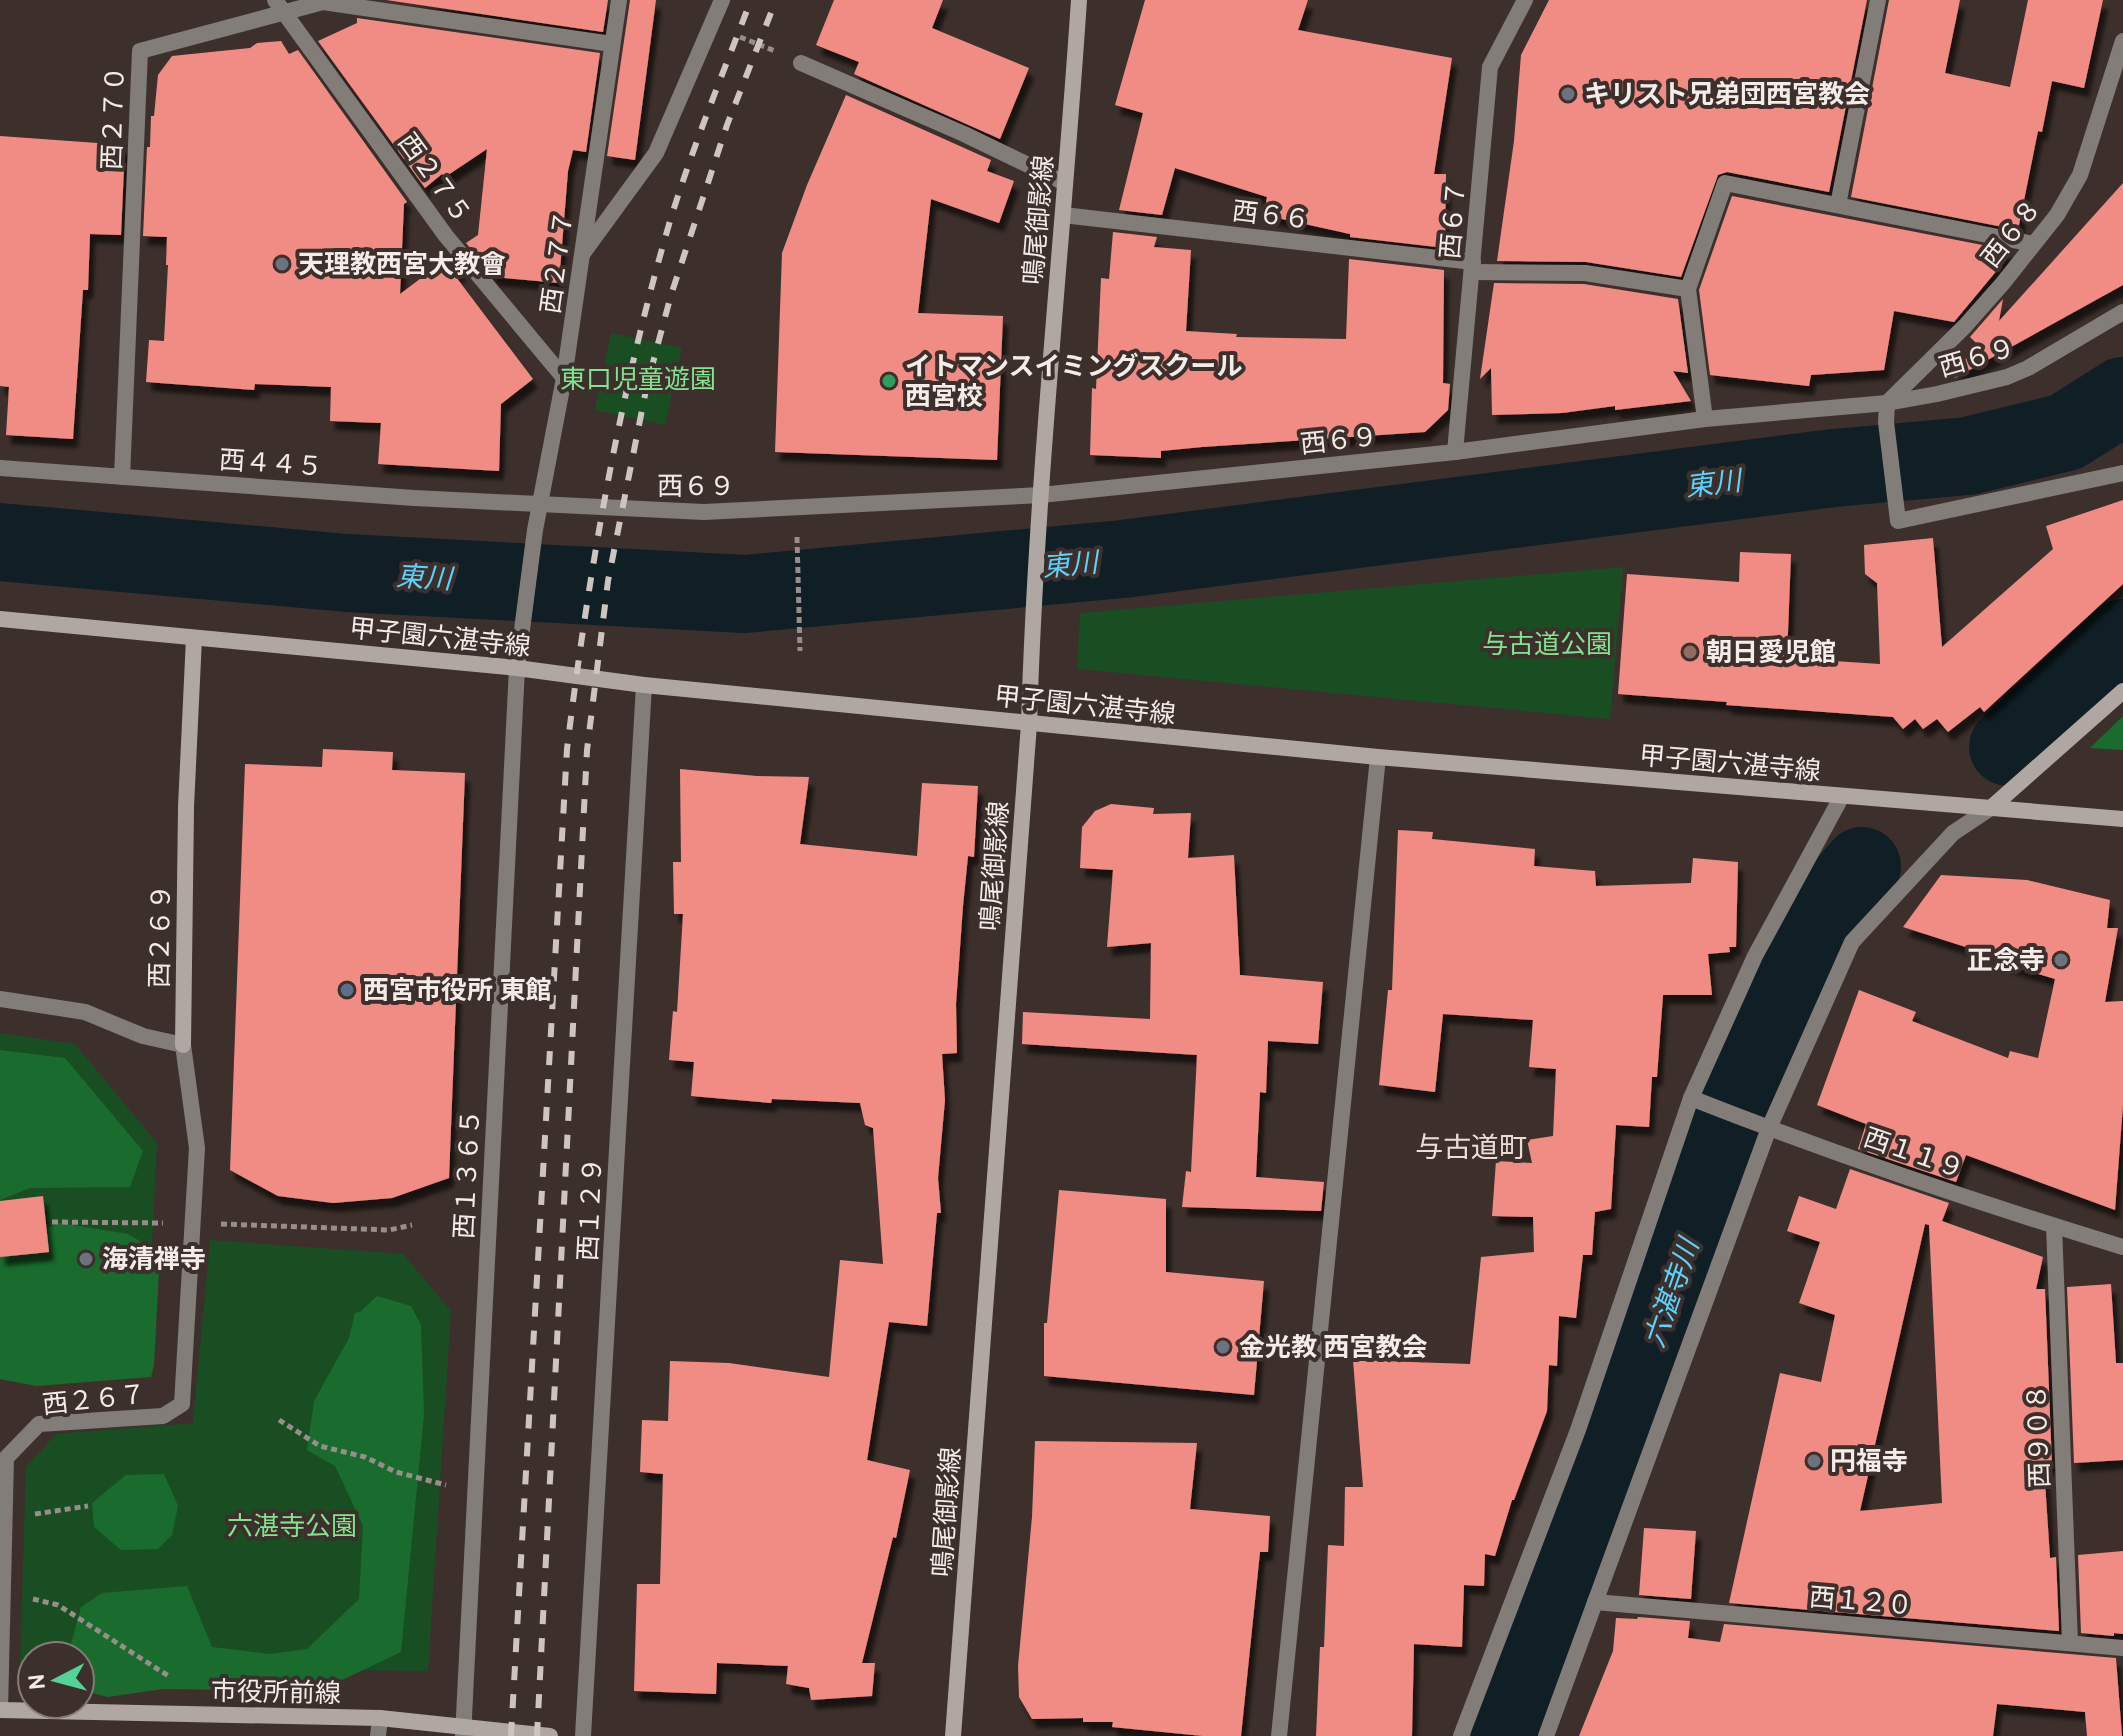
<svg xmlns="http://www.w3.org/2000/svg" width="2123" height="1736" font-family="Overpass,'Noto Sans JP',sans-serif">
  <defs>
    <filter id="shadow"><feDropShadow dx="5" dy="9" stdDeviation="2" flood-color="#0009"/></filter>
  </defs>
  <rect width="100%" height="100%" fill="#3d302c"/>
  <!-- green -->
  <g fill="#194e23">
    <polygon points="611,333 682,348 665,425 595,410"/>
    <polygon points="1623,567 1610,719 1077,669 1080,613"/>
    <polygon points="0,1033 75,1044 157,1143 146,1370 0,1374"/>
    <polygon points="210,1240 403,1254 451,1311 428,1671 80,1667 80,1656 32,1656 32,1666 20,1666 26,1467 56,1434 193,1423"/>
  </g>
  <!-- forest -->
  <g fill="#196c2d">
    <polygon points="2123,716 2123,750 2090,748"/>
    <polygon points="0,1050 65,1058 143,1151 130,1187 30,1188 0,1200"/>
    <polygon points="60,1223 128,1234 160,1253 154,1365 151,1377 36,1386 0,1379 0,1247"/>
    <polygon points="377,1296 411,1306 421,1325 424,1415 401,1652 319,1691 163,1689 108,1697 80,1690 80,1656 71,1656 71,1644 81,1607 102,1593 187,1586 212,1647 270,1654 307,1649 359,1599 363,1526 335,1466 307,1450 314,1401 349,1338 355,1313 360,1312"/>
    <polygon points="164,1474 178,1506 172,1535 158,1549 121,1550 94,1527 92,1503 126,1475"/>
  </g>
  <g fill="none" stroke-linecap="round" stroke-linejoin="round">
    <!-- river -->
    <g stroke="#0f1f25" stroke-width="78">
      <polyline points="0,542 347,573 745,594 1123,559 1834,468 1968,456 2066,432 2123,396"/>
      <polyline points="2008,747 2123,638"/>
      <polyline points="1510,1736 1627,1424 1724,1135 1811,931 1836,896 1862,866"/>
    </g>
  </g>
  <!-- building -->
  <g fill="#f18c85" fill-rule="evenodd" filter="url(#shadow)">
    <polygon points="386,0 608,0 603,32"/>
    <polygon points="630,0 656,0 635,160 607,156"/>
    <polygon points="834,0 943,0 932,28 1029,68 1000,139 854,74 859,62 816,45"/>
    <polygon points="1145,0 1308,0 1298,30 1452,58 1434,174 1446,174 1445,248 1350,237 1350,234 1264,215 1267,197 1175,168 1162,215 1119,210 1143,113 1115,105"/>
    <polygon points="1549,0 1867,0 1829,192 1727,172 1718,175 1681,277 1586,262 1497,261 1514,141 1521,55"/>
    <polygon points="1889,0 1960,0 1945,73 2010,87 2028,0 2103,0 2084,88 2052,81 2042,132 2038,131 2018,230 1851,197"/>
    <polygon points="357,18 600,53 586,152 573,150 568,171 559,283 494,277 466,243 478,235 487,149 445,177 442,174 425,188 318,41 357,23"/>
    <polygon points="281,41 289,54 298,50 407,202 404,204 400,294 449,257 463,274 453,273 533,379 501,404 499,471 378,464 381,423 330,421 331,387 255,384 254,390 146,382 149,340 164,341 168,265 166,265 167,237 143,236 147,147 150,147 151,116 154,116 158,75 172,56 250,48 257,43"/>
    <polygon points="846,95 991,160 987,171 1014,181 999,223 931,199 918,313 1003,316 997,460 775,452 782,253 807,185"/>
    <polygon points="0,136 125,145 121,235 90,234 88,290 83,290 73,439 6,435 9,387 0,386"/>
    <polygon points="2123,183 2123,285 1955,378 1952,374 1978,345 1970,337 2003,299 1999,321"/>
    <polygon points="1732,196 2013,251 1954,322 1894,311 1884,370 1811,375 1809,386 1710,375 1699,290"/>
    <polygon points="1113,232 1157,237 1154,247 1191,250 1186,331 1237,334 1236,337 1346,339 1349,259 1444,270 1443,383 1450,384 1448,410 1425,432 1202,447 1161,451 1161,458 1090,455 1092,388 1096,389 1101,278 1109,279"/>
    <polygon points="1494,283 1584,284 1678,299 1688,373 1673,371 1691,401 1615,410 1615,406 1562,413 1492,415 1491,368 1480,379"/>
    <polygon points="2123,500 2123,584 1984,712 1980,707 1948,732 1937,719 1923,729 1915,719 1903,729 1893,717 1726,705 1727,702 1618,694 1627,574 1739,582 1740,552 1791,554 1787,658 1880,664 1877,583 1865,574 1864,545 1933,538 1942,647 2053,549 2046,526"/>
    <polygon points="323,749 393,752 392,770 465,773 449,1178 392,1198 333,1203 278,1196 230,1170 245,764 322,767"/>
    <polygon points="680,769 757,776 809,777 800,844 917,856 922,783 978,786 974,857 968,856 963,906 956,1004 957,1053 942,1054 945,1100 938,1178 941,1213 937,1213 927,1326 889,1322 867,1460 910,1470 896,1538 893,1537 862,1663 875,1663 872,1696 811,1700 809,1688 786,1684 788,1666 717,1663 716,1694 634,1691 637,1584 660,1584 663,1474 640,1472 642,1420 668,1421 670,1361 729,1363 829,1377 840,1260 883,1264 873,1128 865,1125 860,1103 772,1099 771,1103 691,1096 694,1062 669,1060 673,1011 677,1012 683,914 674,914 673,862 681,862"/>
    <polygon points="1111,804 1154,808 1153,814 1191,813 1188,858 1234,855 1240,975 1323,982 1318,1044 1268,1041 1266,1093 1260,1092 1256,1177 1324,1182 1321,1211 1182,1207 1186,1171 1191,1172 1197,1055 1022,1044 1023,1012 1150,1019 1151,943 1107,947 1113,870 1080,868 1082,827 1095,811"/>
    <polygon points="1398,830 1433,832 1432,839 1535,849 1534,866 1595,871 1596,886 1691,883 1693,858 1738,862 1736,947 1729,947 1730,952 1708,954 1712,995 1663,995 1657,1077 1652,1077 1649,1127 1616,1125 1611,1209 1595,1212 1592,1255 1583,1255 1576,1318 1559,1316 1557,1366 1549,1365 1547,1411 1514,1500 1512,1500 1495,1556 1485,1554 1484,1586 1464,1585 1462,1647 1414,1644 1412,1736 1316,1736 1320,1647 1324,1647 1328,1545 1344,1546 1345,1487 1363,1487 1353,1360 1470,1364 1481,1257 1534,1252 1533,1217 1492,1216 1496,1161 1532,1163 1527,1140 1553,1136 1556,1069 1529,1067 1533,1020 1443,1014 1435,1092 1379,1085 1388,990 1392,990"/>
    <polygon points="1941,875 2027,880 2110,900 2107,928 2118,928 2105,1002 2123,1001 2123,1105 2115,1210 1966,1155 1956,1182 1858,1149 1866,1124 1817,1105 1859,990 1916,1012 1912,1021 2008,1058 2010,1051 2038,1058 2055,979 1999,962 2000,958 1903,927"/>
    <path d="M1850,1169L1949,1203L1942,1221L2043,1257L2036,1289H2045L2052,1465L2044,1466L2050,1558L2056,1557L2059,1631L1729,1603L1780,1373L1821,1382L1835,1315L1799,1303L1820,1242L1787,1231L1799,1196L1836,1209ZM1925,1224L1929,1225L1942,1503L1860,1511Z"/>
    <polygon points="1059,1190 1166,1199 1166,1272 1264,1281 1254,1395 1044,1376 1044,1323 1047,1323"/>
    <polygon points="43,1196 49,1252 0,1257 0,1201"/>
    <polygon points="2111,1284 2116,1363 2123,1363 2123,1460 2074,1463 2067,1287"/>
    <polygon points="1035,1441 1197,1443 1190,1509 1270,1516 1268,1552 1260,1552 1241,1736 1203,1736 1112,1727 1113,1722 1083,1722 1083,1718 1032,1719 1019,1697 1018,1666 1032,1517"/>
    <polygon points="1644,1528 1696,1531 1691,1599 1639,1595"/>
    <polygon points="2123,1551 2123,1634 2114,1633 2114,1636 2081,1633 2078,1555"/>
    <polygon points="1638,1617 1690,1621 1688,1638 1720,1642 1724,1624 2116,1658 2122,1736 2087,1736 2085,1712 1997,1704 1993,1736 1579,1736 1613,1651 1616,1618 1637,1619"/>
  </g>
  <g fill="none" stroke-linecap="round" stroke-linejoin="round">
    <!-- path -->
    <g stroke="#988d8a" stroke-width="5" stroke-dasharray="6 4" stroke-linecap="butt">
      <polyline points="740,37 775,51"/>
      <polyline points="797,537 800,651"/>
      <polyline points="52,1222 163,1223"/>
      <polyline points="221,1224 389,1230 412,1225"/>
      <polyline points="279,1420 320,1446 365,1457 396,1472 446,1485"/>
      <polyline points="35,1514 88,1506"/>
      <polyline points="33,1599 58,1605 170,1677"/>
    </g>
    <!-- street -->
    <g stroke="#837d7a" stroke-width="16">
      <polyline points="275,0 446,236 564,378"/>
      <polyline points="2123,41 2080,175 2057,215 2003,283 1965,326 1887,403 1886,422 1898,521 2123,473"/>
      <polyline points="801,63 964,134 1065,183"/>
      <polyline points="1838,205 1878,0"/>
      <polyline points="1063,215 1473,262"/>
      <polyline points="583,253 656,153 722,0"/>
      <polyline points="1472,272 1585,273 1688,289"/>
      <polyline points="1705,419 1688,289 1725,183 2033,244"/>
      <polyline points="1455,452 1490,67 1525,0"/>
      <polyline points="0,468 414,498 704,512 1041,495 1455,452 1705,419 1887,403 1937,394 2007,377 2028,368 2123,312"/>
      <polyline points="122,477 140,51 323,2 612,44"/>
      <polyline points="0,999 85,1012 143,1036 183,1045 197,1148 182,1404 163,1416 39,1424 6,1458 0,1710"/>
      <path d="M1691,1098C1833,1154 1978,1203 2123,1247"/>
      <polyline points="2054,1226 2070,1643"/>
      <polyline points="1595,1602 2123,1648"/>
      <polyline points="378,1736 380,1718"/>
      <polyline points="463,1736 517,668 535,530 564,378 619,0"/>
      <polyline points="583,1736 644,685"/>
      <polyline points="1279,1736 1378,757"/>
      <polyline points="1461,1736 1578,1430 1691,1098 1755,956 1842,796"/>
      <polyline points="1546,1736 1769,1128 1852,942 1953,833 1992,807"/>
    </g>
    <!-- secondary -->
    <g stroke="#b1a7a2" stroke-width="16">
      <polyline points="0,619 517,668 644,685 1378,757 2123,819"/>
      <polyline points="1992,807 2123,691"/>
      <polyline points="183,1045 186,807 194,638"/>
      <polyline points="0,1710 380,1718 550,1736"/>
      <path d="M953,1736L1029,724C1036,482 1063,241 1079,0"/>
    </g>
    <!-- rail -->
    <g stroke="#cec5c1" stroke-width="6" stroke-dasharray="14 14" stroke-linecap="butt">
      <path d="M511,1736L567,749C589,570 619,395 670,221C693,146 723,73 751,0"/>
      <polyline points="537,1736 587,750 608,581 647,385 671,295 727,125 776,0"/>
    </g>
  </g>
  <!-- markers -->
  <g fill="#6b7280" stroke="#3d302c" stroke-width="3">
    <circle cx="1568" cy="94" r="8"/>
    <circle cx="282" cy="264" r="8"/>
    <circle cx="2061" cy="960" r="8"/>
    <circle cx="86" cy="1259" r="8"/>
    <circle cx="1223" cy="1347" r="8"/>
    <circle cx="1814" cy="1461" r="8"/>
  </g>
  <circle fill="#2e9e5b" stroke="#3d302c" stroke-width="3" cx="889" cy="381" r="8"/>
  <circle fill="#8d6e63" stroke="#3d302c" stroke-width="3" cx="1690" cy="652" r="8"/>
  <circle fill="#5c6f8a" stroke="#3d302c" stroke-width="3" cx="347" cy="990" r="8"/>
  <g text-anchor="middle" stroke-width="8" stroke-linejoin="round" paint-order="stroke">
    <!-- poi labels -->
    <g font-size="26" font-weight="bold" fill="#f4ece9" stroke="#3d302c" text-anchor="start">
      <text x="1584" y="103">キリスト兄弟団西宮教会</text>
      <text x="298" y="273">天理教西宮大教會</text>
      <text x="905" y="375">イトマンスイミングスクール<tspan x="905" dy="30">西宮校</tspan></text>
      <text x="1706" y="661">朝日愛児館</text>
      <text x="2045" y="969" text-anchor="end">正念寺</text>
      <text x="363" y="999">西宮市役所 東館</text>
      <text x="102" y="1268">海清禅寺</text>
      <text x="1239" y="1356">金光教 西宮教会</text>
      <text x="1830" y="1470">円福寺</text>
    </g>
    <!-- street labels -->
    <g font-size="26" fill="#f4ece9" stroke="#3d302c">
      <text transform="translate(113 118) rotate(-88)" y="9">西２７０</text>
      <text transform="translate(435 178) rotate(54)" y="9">西２７５</text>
      <text transform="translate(1271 215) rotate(7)" y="9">西６６</text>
      <text transform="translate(1038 220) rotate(-85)" y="9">鳴尾御影線</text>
      <text transform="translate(1453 220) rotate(-85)" y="9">西６７</text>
      <text transform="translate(2011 233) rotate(-52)" y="9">西６８</text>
      <text transform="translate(557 262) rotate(-82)" y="9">西２７７</text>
      <text transform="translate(1977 357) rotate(-16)" y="9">西６９</text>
      <text transform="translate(1339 440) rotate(-6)" y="9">西６９</text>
      <text transform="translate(271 463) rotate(4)" y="9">西４４５</text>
      <text x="696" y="495">西６９</text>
      <text transform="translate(440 637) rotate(6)" y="9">甲子園六湛寺線</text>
      <text transform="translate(1085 705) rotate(6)" y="9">甲子園六湛寺線</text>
      <text transform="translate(1730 763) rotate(5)" y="9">甲子園六湛寺線</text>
      <text transform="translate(994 866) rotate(-86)" y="9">鳴尾御影線</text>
      <text transform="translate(160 936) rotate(-89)" y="9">西２６９</text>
      <text transform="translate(1914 1153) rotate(19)" y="9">西１１９</text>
      <text transform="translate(467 1174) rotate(-87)" y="9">西１３６５</text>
      <text transform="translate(590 1209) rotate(-87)" y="9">西１２９</text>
      <text transform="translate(94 1399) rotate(-6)" y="9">西２６７</text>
      <text transform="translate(2038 1436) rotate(-92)" y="9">西９０８</text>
      <text transform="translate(946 1512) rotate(-86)" y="9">鳴尾御影線</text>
      <text transform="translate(1861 1601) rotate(5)" y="9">西１２０</text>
      <text transform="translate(276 1692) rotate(1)" y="9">市役所前線</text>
    </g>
    <!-- park labels -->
    <g font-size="26" fill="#80e58e" stroke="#3d302c">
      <text x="638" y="388">東口児童遊園</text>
      <text x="1547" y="653">与古道公園</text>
      <text x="292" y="1535">六湛寺公園</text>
    </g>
    <!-- water labels -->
    <g font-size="28" font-style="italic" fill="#5ad3ff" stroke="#3d302c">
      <text transform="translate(1713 483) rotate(-7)" y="10">東川</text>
      <text transform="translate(1070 564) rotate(-5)" y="10">東川</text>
      <text transform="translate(424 577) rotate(3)" y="10">東川</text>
      <text transform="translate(1671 1293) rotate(-71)" y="10">六湛寺川</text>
    </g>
    <!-- neighbourhood labels -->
    <g font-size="28" fill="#ecdcd6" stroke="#3d302c">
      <text x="1471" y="1157">与古道町</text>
    </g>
  </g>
  <!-- north arrow -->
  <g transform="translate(56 1680) rotate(264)"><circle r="38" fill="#3d302c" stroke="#867b78" stroke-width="2"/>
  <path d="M0-6L14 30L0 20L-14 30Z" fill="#52d397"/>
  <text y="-12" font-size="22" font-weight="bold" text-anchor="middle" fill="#f4ece9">N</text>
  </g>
</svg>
